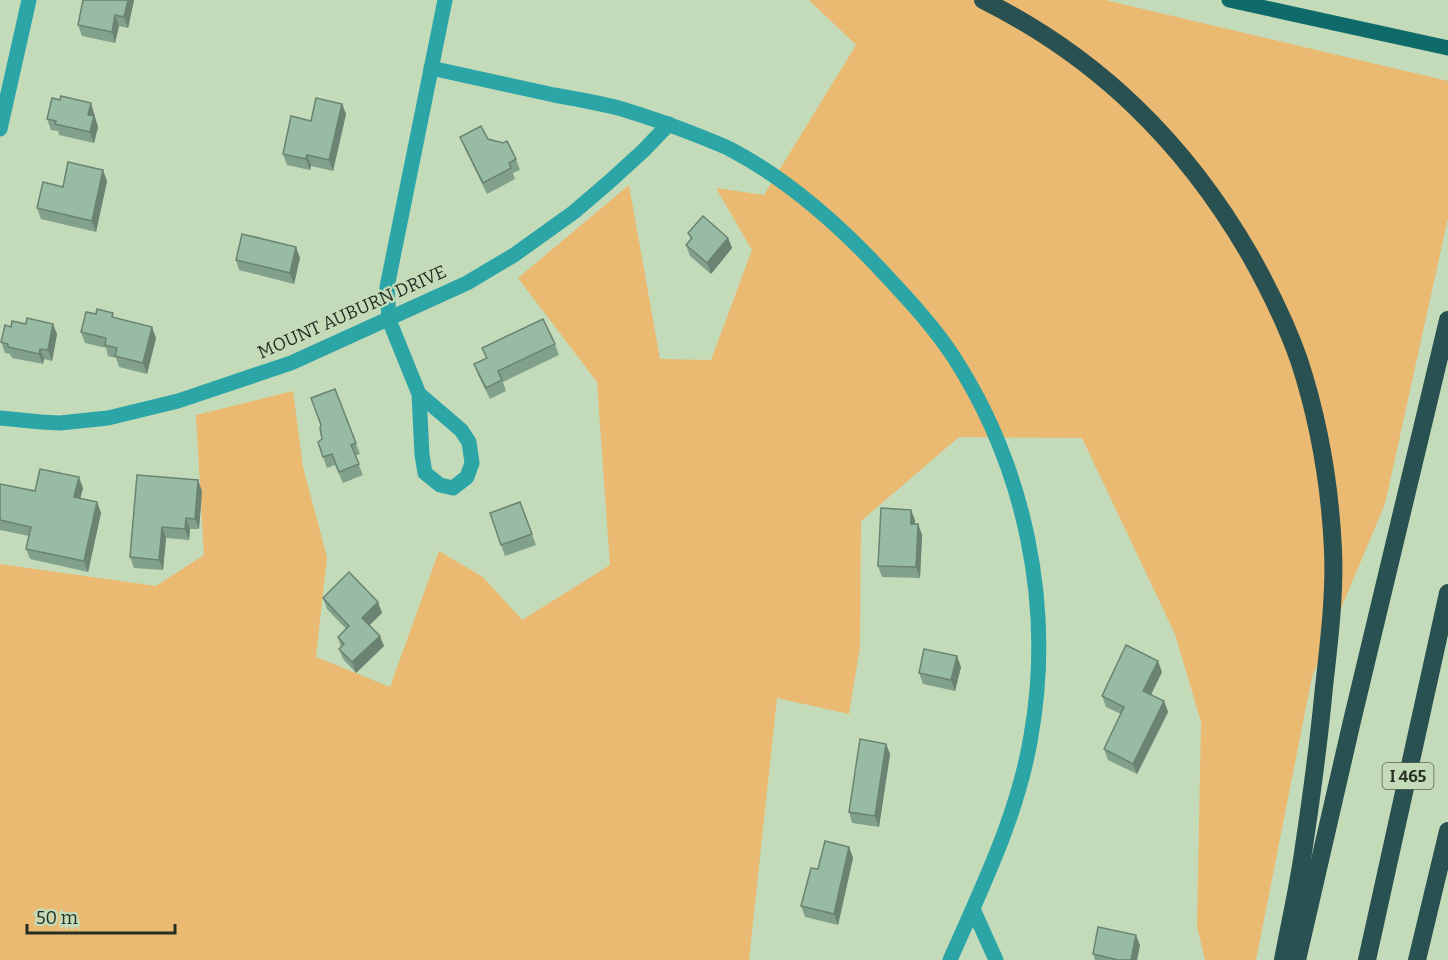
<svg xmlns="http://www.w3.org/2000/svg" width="1448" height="960" font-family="Bitter,serif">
  <rect width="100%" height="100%" fill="#c4dbb9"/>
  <!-- green -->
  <polygon fill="#eab972" points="809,0 1105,0 1448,81 1448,218 1385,504 1312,677 1256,960 1205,960 1197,926 1201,722 1175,634 1082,438 959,437 861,521 860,647 849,714 777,698 749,960 0,960 0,564 156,586 204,555 196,415 293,391 303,467 327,557 316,657 390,687 439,551 483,577 522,620 610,565 597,382 518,278 629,185 660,359 711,360 752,250 716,188 764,195 856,45"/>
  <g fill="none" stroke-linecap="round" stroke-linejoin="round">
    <!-- minor -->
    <g stroke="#2ba5a6" stroke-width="15">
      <path d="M431,68C472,77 513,86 554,95C577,99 600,103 622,109C648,117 674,126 699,136C709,140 719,144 728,148C786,178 836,222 880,269C906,297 932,324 953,356C1025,467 1054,605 1031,736C1018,815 982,887 950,960"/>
      <polyline points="0,129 29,0"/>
      <polyline points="419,394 461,430 469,442 472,463 467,477 453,488 440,485 425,473 422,455 419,394 389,320 387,287 445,0"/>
      <polyline points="0,418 41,422 60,423 108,418 178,401 291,363 467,283 514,255 574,212 609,182 643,151 669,124"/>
      <polyline points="973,909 996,960"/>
    </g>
    <!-- major -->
    <polyline stroke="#0f6a6a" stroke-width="15" points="1229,0 1448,48"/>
    <!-- highway -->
    <g stroke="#295151" stroke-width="18">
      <path d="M983,0C1099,58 1185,143 1250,255C1269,289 1286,323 1299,360C1319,421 1330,485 1333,550C1335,595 1329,642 1324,687C1319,740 1312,793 1304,846C1299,884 1290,922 1283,960"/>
      <polyline points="1297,960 1352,721 1448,320"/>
      <polyline points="1367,960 1448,593"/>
      <polyline points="1417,960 1448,831"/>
    </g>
  </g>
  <!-- wall -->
  <g fill="#82a18c">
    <polygon points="83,0 134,0 128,28 119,26 115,43 82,36 78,25"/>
    <polygon points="342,104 346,114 333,171 311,166 310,170 287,165 283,154 311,121"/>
    <polygon points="95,114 94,116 98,127 94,143 59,135 58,131 51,130 47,119"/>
    <polygon points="460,137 488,139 516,159 520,170 513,173 515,179 487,194 464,147"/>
    <polygon points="107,181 96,232 41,219 37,208"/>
    <polygon points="688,233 728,238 732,248 711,274 690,256 686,245 691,239"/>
    <polygon points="300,258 294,284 239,270 236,260"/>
    <polygon points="114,317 156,338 147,374 119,367 116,358 108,356 106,348 85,343 81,332"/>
    <polygon points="57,334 52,361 44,359 43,364 12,358 10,354 5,353 1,342"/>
    <polygon points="555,344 559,355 503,382 506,391 490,399 478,375 474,364 486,358 482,348"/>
    <polygon points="335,389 360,454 355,456 363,475 343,483 335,465 327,468 318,442 322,439"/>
    <polygon points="0,484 35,491 83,488 80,498 97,502 101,513 88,572 30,559 26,549 29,536 0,530"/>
    <polygon points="202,491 199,529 190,529 189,540 166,538 163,570 134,568 130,557"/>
    <polygon points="520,502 536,545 505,556 490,513"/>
    <polygon points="915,520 915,524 918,524 922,535 920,578 882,577 878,566"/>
    <polygon points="323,598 382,613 370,625 384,646 356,673 343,659 339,649 341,647 338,637 346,629 327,609"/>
    <polygon points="961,667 955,691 923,684 919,673"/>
    <polygon points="1162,672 1151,695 1164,701 1168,712 1137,774 1108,760 1104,749 1121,714 1106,707 1102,696"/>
    <polygon points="886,744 890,754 879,827 852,823 849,812"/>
    <polygon points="849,847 853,858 838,925 805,917 801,906"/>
    <polygon points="1140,945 1137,960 1095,960 1093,954"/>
  </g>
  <!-- shaded-wall -->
  <g fill="#6a8372">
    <polygon points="128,0 134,0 128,28 124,17"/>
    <polygon points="115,15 119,26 115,43 112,32"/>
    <polygon points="91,103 98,127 94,143 90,132 88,115"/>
    <polygon points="342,104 346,114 333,171 329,160"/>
    <polygon points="307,155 311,166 310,170 306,159"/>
    <polygon points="103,170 107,181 96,232 92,221"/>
    <polygon points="728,238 732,248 711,274 707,263"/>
    <polygon points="296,247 300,258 294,284 290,273"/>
    <polygon points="53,324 57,334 52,361 48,350"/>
    <polygon points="152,327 156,338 147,374 143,363"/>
    <polygon points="40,349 44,359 43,364 39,354"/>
    <polygon points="79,477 83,488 78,508 74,497"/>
    <polygon points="198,480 202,491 199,529 195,519"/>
    <polygon points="97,502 101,513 88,572 84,561"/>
    <polygon points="911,510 915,520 914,535 911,524"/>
    <polygon points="186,518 190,529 189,540 185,529"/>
    <polygon points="918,524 922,535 920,578 916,567"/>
    <polygon points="162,527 166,538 163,570 159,560"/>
    <polygon points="378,602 382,613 366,628 362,618"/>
    <polygon points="380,636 384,646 356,673 352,662"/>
    <polygon points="957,656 961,667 955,691 951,680"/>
    <polygon points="1158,661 1162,672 1147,702 1143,691"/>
    <polygon points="1164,701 1168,712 1137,774 1133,764"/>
    <polygon points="886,744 890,754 879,827 875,816"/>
    <polygon points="849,847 853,858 838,925 834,914"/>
    <polygon points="1136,935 1140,945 1137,960 1131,960"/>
  </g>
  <!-- building -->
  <g fill="#97bba3" stroke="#6a8372" stroke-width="1.5">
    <polygon points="83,0 128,0 124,17 115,15 112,32 78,25"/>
    <polygon points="61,96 91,103 88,115 94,116 90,132 55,124 56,121 47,119 52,98 60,100"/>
    <polygon points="316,98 342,104 329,160 307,155 306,159 283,154 291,116 311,121"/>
    <polygon points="481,126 488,139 503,143 507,141 516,159 509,163 511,168 483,183 460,137"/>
    <polygon points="68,162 103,170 92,221 37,208 43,182 63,187"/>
    <polygon points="703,216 728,238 707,263 686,245 692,238 688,233"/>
    <polygon points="242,234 296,247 290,273 236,260"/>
    <polygon points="97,309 113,313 112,317 152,327 143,363 115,356 117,348 105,345 106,338 81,332 86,312 96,314"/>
    <polygon points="27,318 53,324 48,350 40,349 39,354 8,347 8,344 1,342 5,325 11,327 12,321 26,324"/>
    <polygon points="543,319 555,344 498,371 502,380 486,388 474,364 487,358 482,348"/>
    <polygon points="335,389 356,443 351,445 359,464 339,472 332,454 323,457 318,442 322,439 320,428 321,425 311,398"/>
    <polygon points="40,469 79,477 74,497 97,502 84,561 26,549 31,527 0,520 0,484 35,491"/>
    <polygon points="137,475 198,480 195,519 186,518 185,529 162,527 159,560 130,557"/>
    <polygon points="520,502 532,534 501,545 490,513"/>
    <polygon points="881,508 911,510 911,524 918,524 916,567 878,566"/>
    <polygon points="349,572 378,602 362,618 380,636 352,662 339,649 344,644 338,637 349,626 323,598"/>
    <polygon points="1126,645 1158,661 1143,691 1164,701 1133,764 1104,749 1124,707 1102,696"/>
    <polygon points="924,649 957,656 951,680 919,673"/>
    <polygon points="860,739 886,744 875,816 849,812"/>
    <polygon points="825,841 849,847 834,914 801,906 811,868 818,869"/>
    <polygon points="1098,927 1136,935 1131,960 1118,960 1093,954"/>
  </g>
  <g text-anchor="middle" stroke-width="4.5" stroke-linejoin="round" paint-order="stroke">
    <!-- shield labels -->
    <rect fill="#c4dbb9" stroke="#566350" stroke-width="1.5" x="1382.5" y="763" width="51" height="26" rx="4.5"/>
    <g font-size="16" font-weight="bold" fill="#272f23">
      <text x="1408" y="782">I 465</text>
    </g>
    <!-- street labels -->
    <g font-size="18" fill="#272f23" stroke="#c4dbb9">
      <text transform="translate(352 312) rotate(-24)" y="6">MOUNT AUBURN DRIVE</text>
    </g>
  </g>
  <!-- scale -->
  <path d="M27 924v9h148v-9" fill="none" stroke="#272f23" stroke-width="3"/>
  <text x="36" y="924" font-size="18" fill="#272f23" stroke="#c4dbb9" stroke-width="4.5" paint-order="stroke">50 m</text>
</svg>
